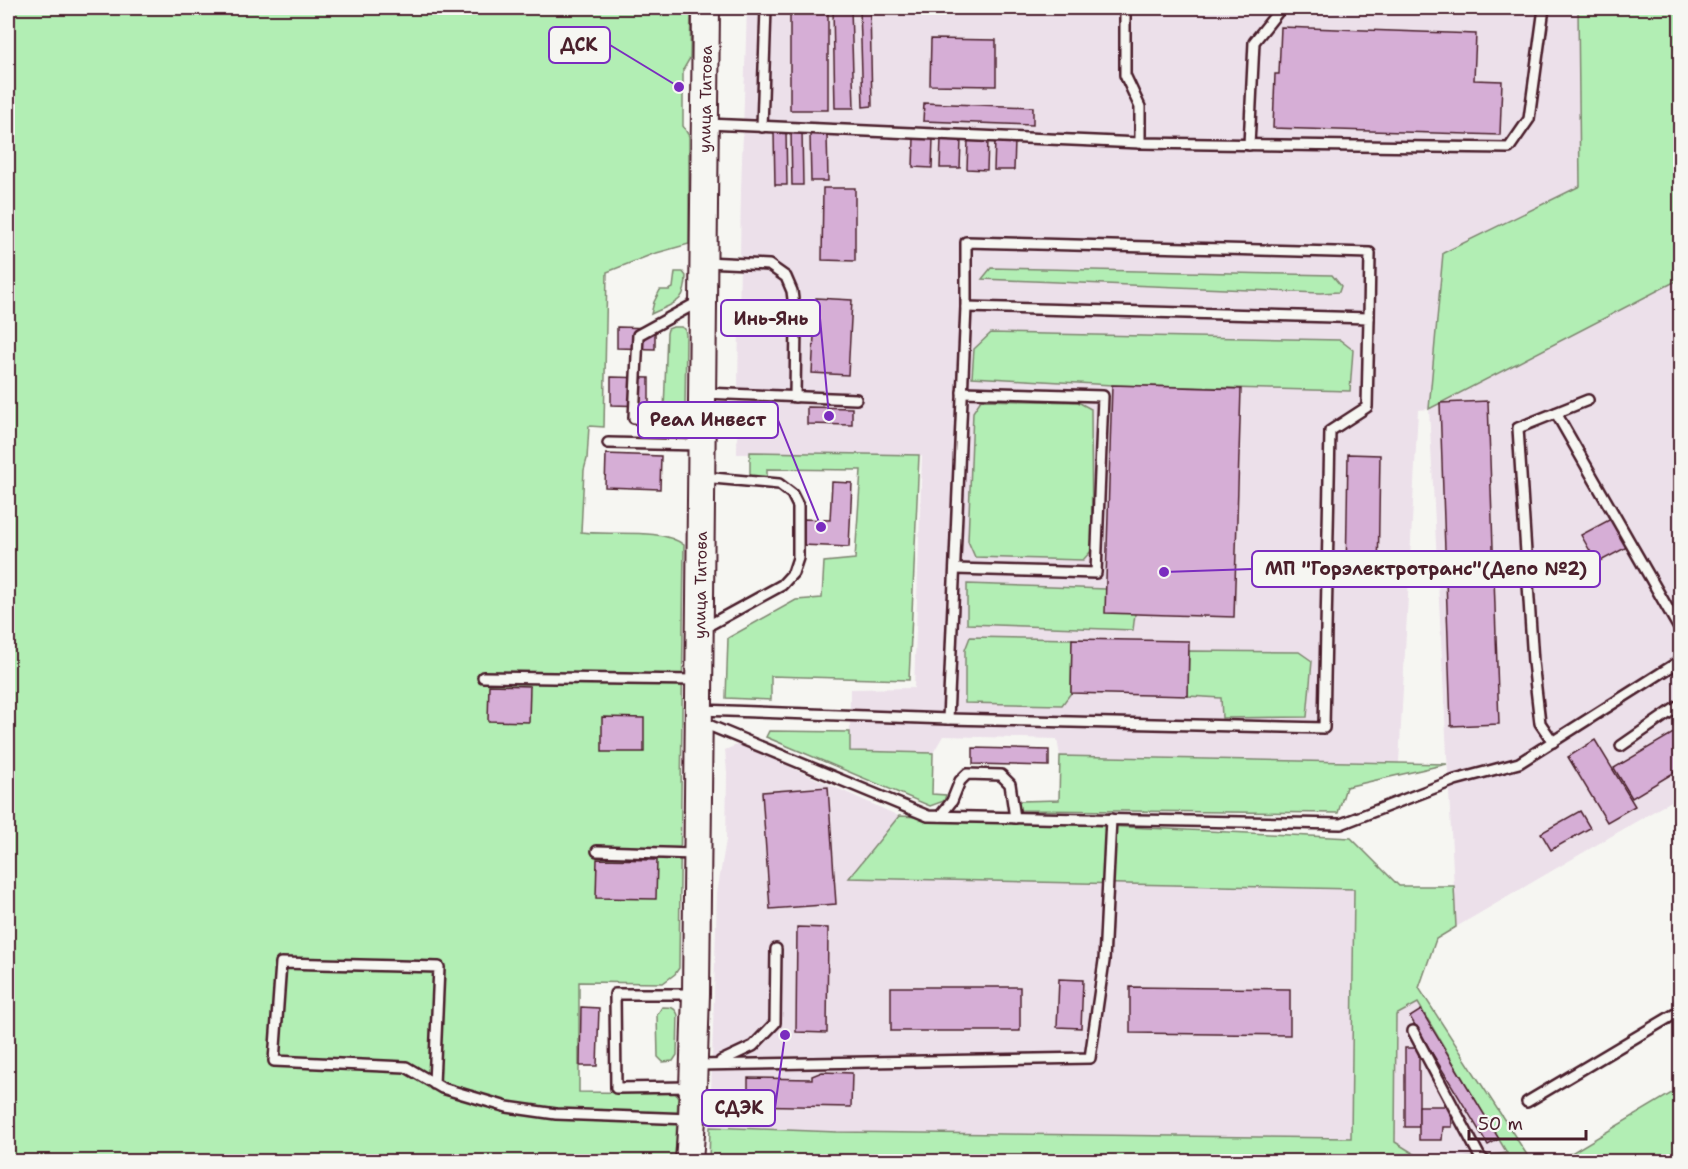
<svg xmlns="http://www.w3.org/2000/svg" width="1688" height="1169" font-family="'Shantell Sans',sans-serif">
  <rect width="100%" height="100%" fill="#f6f6f2"/>
  <filter id="ink" filterUnits="userSpaceOnUse"><feTurbulence type="fractalNoise" baseFrequency=".0167" numOctaves="2"/><feDisplacementMap in="SourceGraphic" scale="12" xChannelSelector="R" yChannelSelector="G"/><feConvolveMatrix kernelMatrix="1 2 1 2 8 2 1 2 1" color-interpolation-filters="sRGB"/></filter>
  <g filter="url(#ink)">
    <!-- built -->
    <g fill="#ece0ea">
      <polygon points="747,8 1578,8 1580,187 1443,253 1430,408 1680,279 1680,796 1456,927 1429,409 1418,410 1399,763 1060,756 1057,739 943,736 933,753 850,751 850,689 914,688 922,456 737,454 741,191"/>
      <polygon points="739,744 899,816 850,878 1354,889 1351,1139 837,1132 710,1127 717,893 726,840 727,772 725,750"/>
      <polygon points="1418,1003 1507,1153 1447,1161 1426,1161 1395,1142 1396,1015"/>
    </g>
    <!-- green -->
    <g fill="#b2eeb4" stroke="#7e8670" stroke-width="1.5">
      <path d="M8,8H691L690,58L683,70V126L689,136V244L653,254L607,272L604,427L589,426L587,459L584,470L581,532C609,536 662,527 684,545L679,968L675,974L663,983L579,982V1092L675,1093L678,1097L675,1161H8Z"/>
      <polygon points="1578,8 1680,8 1680,279 1429,409 1443,253 1580,186"/>
      <polygon points="991,268 1332,275 1341,286 1339,292 1320,293 982,279"/>
      <path d="M675,272H683L686,276C686,304 673,303 651,314L654,302L660,290H669L673,288Z"/>
      <path d="M673,327H681L685,329L686,335L685,411L680,418C672,419 668,417 664,410L667,333L668,329Z"/>
      <polygon points="991,333 1340,340 1353,350 1350,391 1112,385 972,377 974,349"/>
      <polygon points="981,400 1078,402 1091,409 1092,550 1083,560 975,557 968,541 973,412"/>
      <polygon points="750,452 919,455 909,680 771,676 771,700 726,698 728,638 796,600 822,598 824,562 855,559 861,470 767,469 767,479 750,479"/>
      <polygon points="967,584 1106,589 1135,614 1133,630 967,624"/>
      <polygon points="970,637 1072,639 1071,693 1062,705 965,703 965,650"/>
      <polygon points="1189,651 1299,652 1312,661 1307,717 1222,718 1221,698 1188,696"/>
      <polygon points="769,731 850,732 850,751 933,753 932,794 946,795 944,801 930,806 766,737"/>
      <polygon points="1060,756 1447,764 1346,787 1338,813 1020,810 1017,804 1020,801 1059,800"/>
      <polygon points="899,816 1351,838 1399,886 1454,886 1456,927 1436,939 1419,988 1531,1161 1447,1161 1507,1153 1418,1003 1396,1015 1395,1142 1426,1161 709,1162 710,1127 837,1132 1351,1138 1354,889 849,878"/>
      <path d="M662,1007C671,1007 675,1007 678,1015L677,1055L673,1061L663,1062L658,1057L657,1015Z"/>
      <polygon points="1680,1088 1680,1161 1558,1161"/>
    </g>
    <!-- building -->
    <g fill="#d6aed6" stroke="#4a1f2b" stroke-width="1.5">
      <rect x="790" y="8" width="38" height="102"/>
      <polygon points="833,8 851,8 854,108 835,108"/>
      <polygon points="860,8 870,8 872,106 863,107"/>
      <polygon points="1281,27 1476,34 1474,80 1502,81 1500,135 1273,128 1275,74 1279,74"/>
      <polygon points="931,39 996,40 996,86 930,85"/>
      <polygon points="924,103 1033,107 1033,125 923,121"/>
      <polygon points="791,131 802,131 803,185 792,185"/>
      <polygon points="774,132 786,132 787,185 775,185"/>
      <polygon points="810,134 827,134 828,181 811,181"/>
      <polygon points="914,138 933,138 932,168 913,167"/>
      <polygon points="941,138 961,139 960,168 940,168"/>
      <polygon points="968,140 988,140 987,170 967,169"/>
      <polygon points="995,140 1015,141 1014,170 994,170"/>
      <polygon points="823,188 855,188 855,261 822,260"/>
      <polygon points="816,298 852,300 848,375 812,373"/>
      <polygon points="617,327 655,328 655,349 617,348"/>
      <polygon points="611,377 649,378 649,406 611,405"/>
      <polygon points="1112,385 1241,389 1234,617 1105,613"/>
      <polygon points="1488,401 1499,724 1451,726 1440,403"/>
      <polygon points="807,407 852,408 852,425 807,424"/>
      <polygon points="606,454 661,456 660,489 605,487"/>
      <polygon points="1348,454 1380,455 1378,578 1346,578"/>
      <polygon points="832,482 852,483 849,547 802,545 803,519 830,520"/>
      <polygon points="1611,519 1627,547 1597,563 1581,535"/>
      <polygon points="1072,639 1189,641 1188,696 1071,693"/>
      <polygon points="489,685 530,686 529,722 488,721"/>
      <polygon points="602,717 644,718 644,752 602,752"/>
      <polygon points="1680,729 1680,769 1632,798 1614,768"/>
      <polygon points="1595,740 1635,806 1607,822 1568,757"/>
      <polygon points="973,748 1049,750 1049,766 973,764"/>
      <polygon points="828,787 836,904 770,909 762,792"/>
      <polygon points="1580,811 1590,828 1551,850 1541,833"/>
      <polygon points="597,859 657,860 656,899 596,898"/>
      <polygon points="797,927 828,928 827,1033 796,1032"/>
      <polygon points="1059,979 1083,980 1081,1028 1057,1027"/>
      <rect x="891" y="987" width="129" height="44"/>
      <polygon points="1130,987 1290,989 1290,1035 1130,1033"/>
      <polygon points="581,1007 599,1008 597,1066 580,1066"/>
      <polygon points="1421,1010 1499,1139 1488,1145 1410,1017"/>
      <rect x="1405" y="1048" width="14" height="79"/>
      <polygon points="822,1072 852,1073 851,1107 748,1105 748,1078 812,1079 812,1076"/>
      <polygon points="1419,1106 1451,1106 1452,1127 1443,1127 1442,1140 1419,1140"/>
    </g>
    <g fill="none" stroke-linecap="round" stroke-linejoin="round">
      <!-- lane casing -->
      <g stroke="#4a1f2b" stroke-width="14">
        <g id="lane">
          <polyline points="1125,8 1125,75 1140,107 1140,143"/>
          <polyline points="707,124 1140,143 1509,148 1529,119 1544,8"/>
          <polyline points="762,127 766,8"/>
          <polyline points="1249,145 1254,42 1281,8"/>
          <polyline points="705,262 769,265 786,277 792,291 796,323 795,397"/>
          <polyline points="700,301 638,335 634,418 701,437"/>
          <polyline points="704,393 856,399"/>
          <polyline points="1556,413 1680,630"/>
          <polyline points="608,443 699,445"/>
          <polyline points="955,569 1096,573 1103,396 962,392"/>
          <polyline points="702,629 782,585 793,573 798,558 798,506 792,494 779,484 702,477"/>
          <polyline points="483,677 696,680"/>
          <polyline points="700,710 948,719 1324,728 1330,431 1367,407 1369,318 966,307"/>
          <polyline points="948,719 966,307 966,242 1370,253 1369,318"/>
          <polyline points="701,722 928,816 1341,824 1455,780 1519,763 1680,661"/>
          <polyline points="1553,742 1540,723 1533,662 1518,428 1588,400"/>
          <polyline points="1621,746 1680,705"/>
          <polyline points="940,816 952,801 960,781 967,774 1001,775 1010,784 1015,818"/>
          <polyline points="597,851 695,854"/>
          <polyline points="1413,1031 1480,1157 1486,1162"/>
          <polyline points="721,1061 753,1046 775,1023 776,949"/>
          <polyline points="697,1065 1090,1058 1104,961 1111,819"/>
          <polyline points="434,1084 439,967 281,963 274,1061 406,1067 442,1088 507,1107 556,1114 690,1119"/>
          <polyline points="691,1087 616,1088 615,994 693,994"/>
          <polyline points="1527,1102 1680,1011"/>
        </g>
      </g>
      <!-- secondary casing -->
      <g stroke="#4a1f2b" stroke-width="30">
        <polyline id="secondary" points="689,1162 692,1119 696,994 706,8"/>
      </g>
      <!-- lane -->
      <use href="#lane" stroke="#f6f6f2" stroke-width="9"/>
      <!-- secondary -->
      <use href="#secondary" stroke="#f6f6f2" stroke-width="26"/>
    </g>
  </g>
  <g text-anchor="middle" stroke-width="4.5" stroke-linejoin="round" paint-order="stroke">
    <!-- street labels -->
    <g font-size="16" fill="#4a1f2b" stroke="#f6f6f2">
      <text transform="translate(705 99) rotate(-89)" y="6">улица Титова</text>
      <text transform="translate(700 585) rotate(-89)" y="6">улица Титова</text>
    </g>
  </g>
  <!-- callouts -->
  <path fill="none" stroke="#7b2cbf" stroke-width="2" d="M679 87L610 45M829 416L820 318M821 527L778 420M1164 572L1252 569M785 1035L775 1108"/>
  <g fill="#7b2cbf" stroke="#f6f6f2" stroke-width="2">
    <circle cx="679" cy="87" r="6"/>
    <circle cx="829" cy="416" r="6"/>
    <circle cx="821" cy="527" r="6"/>
    <circle cx="1164" cy="572" r="6"/>
    <circle cx="785" cy="1035" r="6"/>
  </g>
  <g fill="#f6f6f2" stroke="#7b2cbf" stroke-width="2">
    <rect x="549" y="27" width="61" height="36" rx="6"/>
    <rect x="721" y="300" width="99" height="36" rx="6"/>
    <rect x="638" y="402" width="140" height="36" rx="6"/>
    <rect x="1252" y="551" width="348" height="36" rx="6"/>
    <rect x="702" y="1090" width="73" height="36" rx="6"/>
  </g>
  <g font-size="18" text-anchor="middle" font-weight="bold" fill="#4a1f2b">
    <text x="579" y="51">ДСК</text>
    <text x="771" y="325">Инь-Янь</text>
    <text x="708" y="426">Реал Инвест</text>
    <text x="1426" y="575">МП "Горэлектротранс"(Депо №2)</text>
    <text x="739" y="1114">СДЭК</text>
  </g>
  <!-- margin -->
  <rect width="1688" height="1169" fill="none" stroke="#f6f6f2" stroke-width="30"/>
  <rect x="15" y="15" width="1658" height="1139" fill="none" stroke="#4a1f2b" stroke-width="2" filter="url(#ink)"/>
  <!-- scale -->
  <path d="M1469 1130v9h117v-9" fill="none" stroke="#4a1f2b" stroke-width="3"/>
  <text x="1478" y="1130" font-size="18" fill="#4a1f2b" stroke="#f6f6f2" stroke-width="4.5" paint-order="stroke">50 m</text>
</svg>
